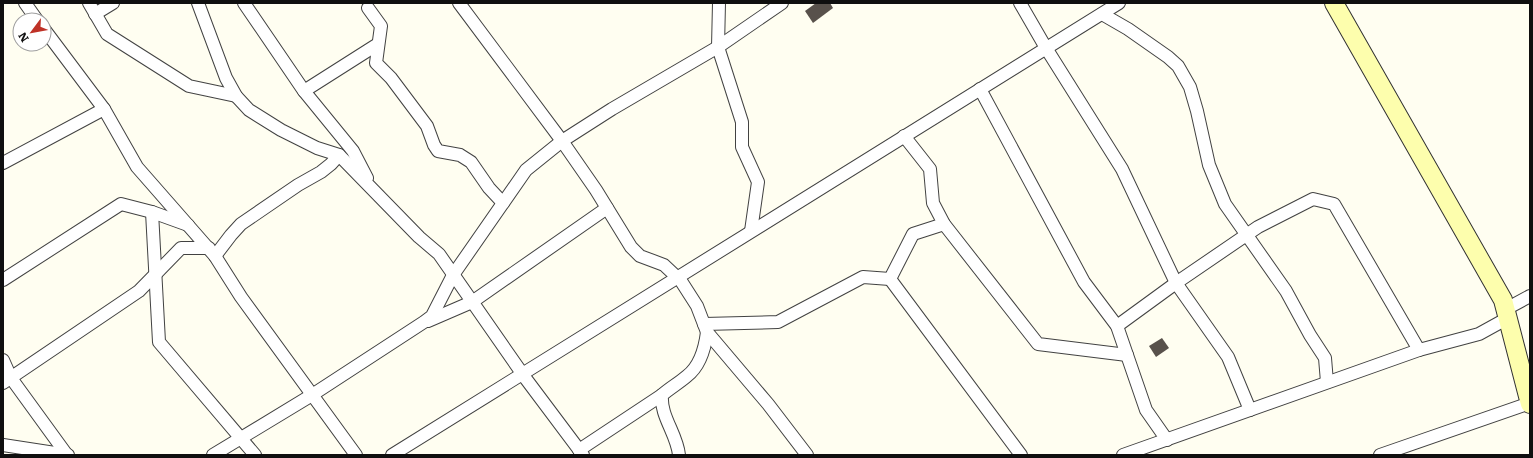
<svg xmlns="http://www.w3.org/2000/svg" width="1533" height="458" font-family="Literata,serif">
  <rect width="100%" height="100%" fill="#fffef1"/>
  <!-- building -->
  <g fill="#58514b">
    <polygon points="816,3 830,3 833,8 813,23 805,11"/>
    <polygon points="1162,338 1169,348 1156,357 1149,346"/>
  </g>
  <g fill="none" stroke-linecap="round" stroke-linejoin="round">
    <!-- street casing -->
    <g stroke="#424242" stroke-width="14">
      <g id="street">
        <polyline points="25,3 37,20"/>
        <polyline points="89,3 107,34 189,86 236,96"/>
        <polyline points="198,3 226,78 236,96 249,110 281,130 317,148 339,155 419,237 439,254 526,379 583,455"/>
        <polyline points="244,3 304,91 353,151 367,178"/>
        <polyline points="459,3 562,141 596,190 631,247 640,256 664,265 681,281 697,306 707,332 768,404 807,455"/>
        <polyline points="719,3 718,47 742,122 742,147 758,182 751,231"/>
        <polyline points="1020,3 1046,48 1122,169 1176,283 1228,357 1250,410"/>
        <polyline points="368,8 381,26 376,63 391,78 427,126 434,145 438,151 460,155 471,162 489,188 503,203"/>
        <polyline points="95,14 113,3"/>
        <polyline points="1102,14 1128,29 1168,57 1178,66 1190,87 1197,111 1209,165 1225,204 1286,291 1310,335 1325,358 1327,382"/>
        <polyline points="44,29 104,109 137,167 215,256 241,297 356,455"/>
        <polyline points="980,89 1084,282 1117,326 1146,410 1167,440"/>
        <polyline points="304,91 378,44"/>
        <polyline points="904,136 930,169 933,203 944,224 1038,344 1127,355"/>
        <polyline points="3,163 104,109"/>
        <polyline points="152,212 159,342 255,455"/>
        <polyline points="215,256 231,235 241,224 298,185 321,172 331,164 339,155"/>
        <polyline points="890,279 1021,455"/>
        <polyline points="3,280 121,204 152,212 188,225"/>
        <polyline points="1506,309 1530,296"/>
        <polyline points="428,321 472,302 607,208"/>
        <polyline points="704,324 778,322 863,277 890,279 913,234 944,224"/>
        <polyline points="1117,326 1176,283 1258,227 1313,199 1334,204 1419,350"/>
        <polyline points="3,360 11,378 67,455"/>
        <polyline points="3,383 139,291 181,248 209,248"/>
        <path d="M662,395C660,416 677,434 679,455"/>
        <polyline points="3,445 68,455"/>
        <path d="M579,450L662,395C670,388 679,383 687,376C700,366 705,348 707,332"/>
        <polyline points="213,455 312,395 424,322 432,316 453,275 526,170 562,141 612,109 718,47 782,3"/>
        <polyline points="392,455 1119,3"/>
        <polyline points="1123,455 1419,350 1479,334 1508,318"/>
        <polyline points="1380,455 1530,403"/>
      </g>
    </g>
    <!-- secondary casing -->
    <g stroke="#313131" stroke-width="20">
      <polyline id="secondary" points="1334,3 1503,300 1530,404"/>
    </g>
    <!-- street -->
    <use href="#street" stroke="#fff" stroke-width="12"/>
    <!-- secondary -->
    <use href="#secondary" stroke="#fdfead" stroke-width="18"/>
  </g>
  <!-- border -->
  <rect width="1533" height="458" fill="none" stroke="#0f0f0f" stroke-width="8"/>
  <!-- north arrow -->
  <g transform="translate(32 32) rotate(238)"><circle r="19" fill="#ffffff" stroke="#9f9f9f"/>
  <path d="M0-3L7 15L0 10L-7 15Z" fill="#bf3227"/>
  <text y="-6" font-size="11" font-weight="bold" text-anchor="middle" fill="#0f0f0f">N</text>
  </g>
</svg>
